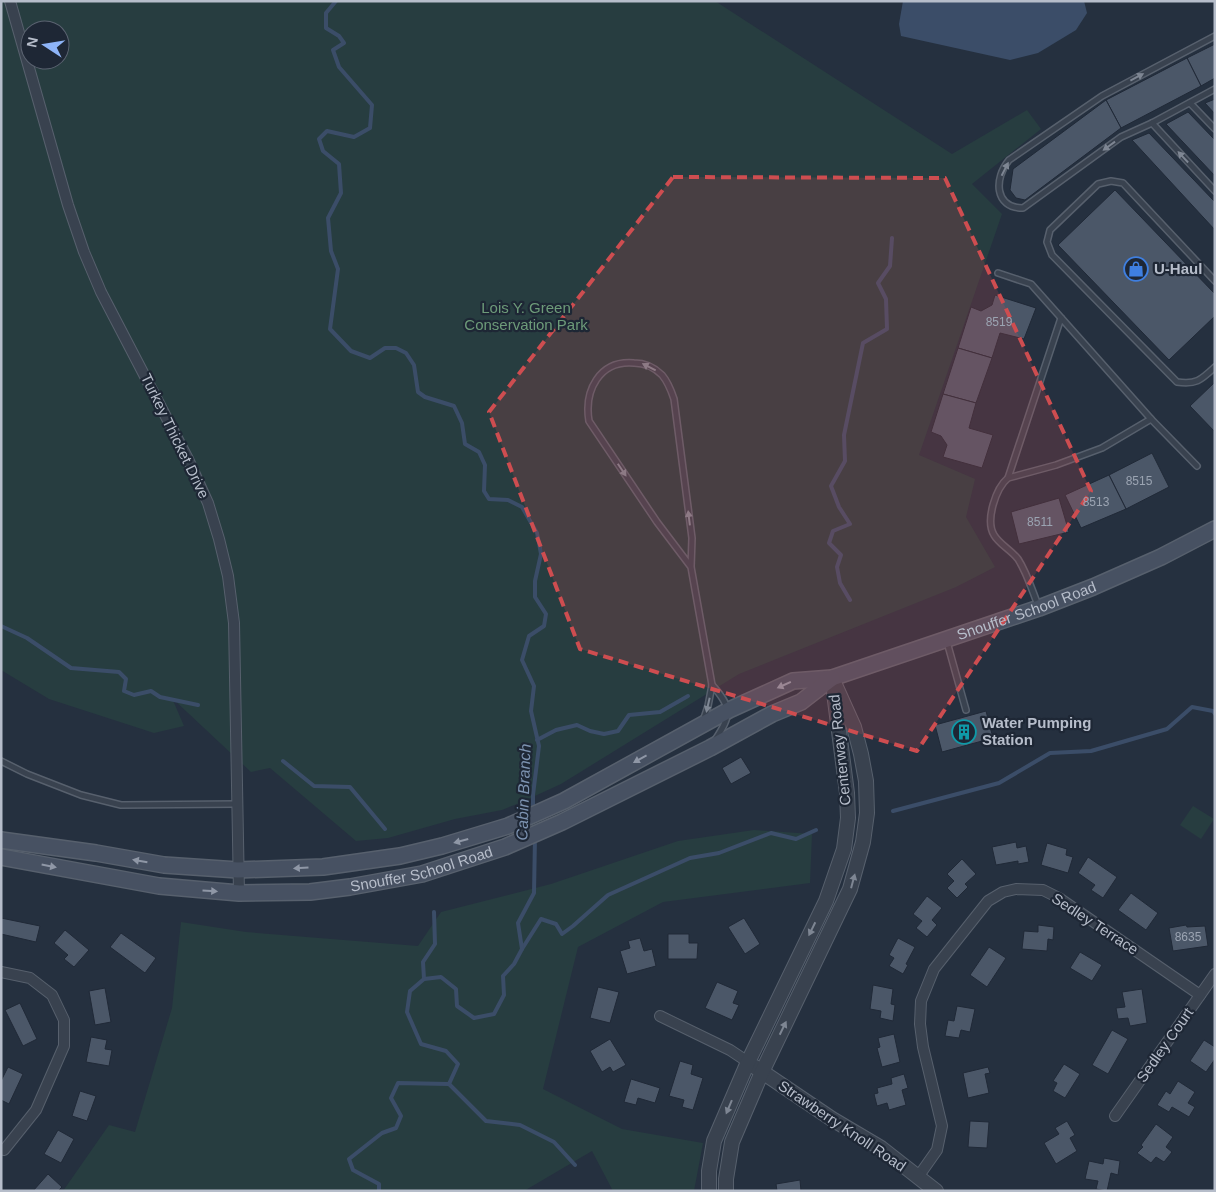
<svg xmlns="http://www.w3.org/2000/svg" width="1216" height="1192" font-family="Arial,sans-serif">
  <rect width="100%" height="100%" fill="#25303f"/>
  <!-- green -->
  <g fill="#273d40" fill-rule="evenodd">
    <path d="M1,1H715L952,154L1027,110L1041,129L972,184L1002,214L919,455L975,479L966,517L995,567L956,587L739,674L561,784L524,801L502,810L455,819L388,838L356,841L270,768L251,772L172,698L184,726L154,733L49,699L1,670ZM30,30H60V60H30Z"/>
    <polygon points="1193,806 1214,819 1201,839 1180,825"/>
    <polygon points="754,830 812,834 810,883 663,902 578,947 543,1089 622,1129 703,1143 694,1191 613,1191 592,1151 524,1191 63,1191 109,1125 135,1132 172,1008 181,922 246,932 418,946 441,912 551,884 678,841"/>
  </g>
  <!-- water -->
  <polygon fill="#3b4d68" points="903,1 1084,1 1087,13 1076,30 1038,53 1010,60 901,36 899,24"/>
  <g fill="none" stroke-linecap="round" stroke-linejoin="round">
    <!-- stream -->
    <g stroke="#3b4d68" stroke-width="4">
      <polyline points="336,1 326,13 326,28 339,36 344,43 333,50 339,67 372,105 370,128 354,137 327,131 319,139 323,151 339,164 341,193 328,218 331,251 338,269 330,329 351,351 370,358 385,348 396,348 406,353 414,365 418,392 425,397 454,406 462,423 465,444 479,452 485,465 484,491 489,499 508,500 522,507 537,533 541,554 535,581 535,597 546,614 544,626 529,636 522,660 534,686 531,711 539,746 533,795 533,810"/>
      <polyline points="850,600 840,583 837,567 841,555 829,543 833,531 850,524 839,507 831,486 845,461 844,435 863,343 887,329 886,299 878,283 890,266 892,238"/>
      <polyline points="1,626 27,638 71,668 119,672 126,679 124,691 134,695 151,691 160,697 198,705"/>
      <polyline points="537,740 556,730 577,725 590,731 604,734 618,731 629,715 660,712 688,696"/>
      <polyline points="283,761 314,786 350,787 385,829"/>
      <polyline points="893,811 999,783 1050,753 1091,751 1167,729 1192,707 1213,711 1215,714"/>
      <polyline points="522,949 541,919 556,924 562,934 573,926 608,895 690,858 719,853 771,833 796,839 816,830"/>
      <polyline points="424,979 423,962 435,944 434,912"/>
      <polyline points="449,1084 486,1121 520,1125 554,1142 575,1165"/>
      <polyline points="379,1191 379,1184 353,1170 349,1159 382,1133 396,1128 401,1116 391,1098 398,1083 449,1084 458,1064 446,1051 421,1044 407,1012 410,991 424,979 441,977 456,989 457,1006 474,1018 494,1014 504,995 503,976 514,964 522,949 518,923 534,893 535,837"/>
    </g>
  </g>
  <!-- building -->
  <g fill="#4b5768" stroke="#202937">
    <polygon points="1215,44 1215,78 1201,86 1187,58"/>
    <polygon points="1187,58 1201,86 1121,128 1106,100"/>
    <polygon points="1215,99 1215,114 1205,103"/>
    <polygon points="1106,100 1121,128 1025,200 1016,198 1010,190 1013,169"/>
    <polygon points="1188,112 1215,140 1215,176 1166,124"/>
    <polygon points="1149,133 1215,202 1215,230 1132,140"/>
    <polygon points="1115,190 1215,294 1215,316 1169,360 1058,245"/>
    <polygon points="995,295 1036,308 1024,339 1000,333 992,358 958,348 971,307 981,311 992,305"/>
    <polygon points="958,348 992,358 976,403 943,394"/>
    <polygon points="1215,382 1215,432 1190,406"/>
    <polygon points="943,394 976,403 969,428 993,435 982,468 943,457 947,445 941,436 931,432"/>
    <polygon points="1152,453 1169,487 1126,509 1109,475"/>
    <polygon points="1109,475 1126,509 1081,528 1065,495"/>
    <polygon points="1059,498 1069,532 1019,544 1011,512"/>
    <polygon points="986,711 993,738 942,752 935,725"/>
    <polygon points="741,757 751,773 731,784 722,768"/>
    <polygon points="1016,842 1017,848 1026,846 1029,862 1018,864 1018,861 996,865 992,847"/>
    <polygon points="1047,843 1067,849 1066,855 1073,857 1068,873 1041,865"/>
    <polygon points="1088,857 1117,877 1103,898 1091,890 1095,885 1078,873"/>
    <polygon points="962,859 976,874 965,884 968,887 957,898 947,888 954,881 947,874"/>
    <polygon points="1131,893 1158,913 1146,930 1118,910"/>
    <polygon points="927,896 942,908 932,920 937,925 927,937 916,928 922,921 913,914"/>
    <polygon points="1,918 40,926 36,942 1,934"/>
    <polygon points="744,918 760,944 745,954 728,927"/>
    <polygon points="1038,925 1054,927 1053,940 1048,939 1047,951 1022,949 1024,931 1038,932"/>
    <polygon points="1186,925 1187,927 1205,926 1208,946 1173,951 1169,928"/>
    <polygon points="65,930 89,950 74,967 64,959 68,955 54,943"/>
    <polygon points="121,933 156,958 145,973 110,947"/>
    <polygon points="668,934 689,934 689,943 698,943 697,959 668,959"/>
    <polygon points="640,938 644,951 652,949 656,966 627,974 620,951 630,948 628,941"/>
    <polygon points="898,938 915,947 906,964 908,965 903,974 889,966 894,958 889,955"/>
    <polygon points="989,947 1006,958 987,987 970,975"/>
    <polygon points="1080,952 1102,965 1092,981 1070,968"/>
    <polygon points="717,982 738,991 733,1003 739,1005 732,1020 705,1008"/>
    <polygon points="873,985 893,989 891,1004 895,1005 893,1021 880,1018 881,1011 870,1009"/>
    <polygon points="598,987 619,992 610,1023 590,1018"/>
    <polygon points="105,988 111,1022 95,1025 89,991"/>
    <polygon points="1142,989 1147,1023 1130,1026 1128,1018 1118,1019 1116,1008 1125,1007 1122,992"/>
    <polygon points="20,1003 37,1039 23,1046 5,1010"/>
    <polygon points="957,1006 975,1009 970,1032 961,1030 959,1038 945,1036 948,1020 954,1021"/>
    <polygon points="1112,1030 1128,1039 1108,1074 1092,1065"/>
    <polygon points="894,1034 900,1062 882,1067 877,1048 880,1047 878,1038"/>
    <polygon points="91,1037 107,1040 105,1049 112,1050 109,1066 86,1062"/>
    <polygon points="610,1039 626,1065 613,1072 610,1067 602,1072 590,1051"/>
    <polygon points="1204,1040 1215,1047 1215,1059 1206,1072 1190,1061"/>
    <polygon points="680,1061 693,1065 691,1074 703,1078 693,1110 682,1107 684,1100 669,1096"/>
    <polygon points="1064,1064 1080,1074 1065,1098 1053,1091 1057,1083 1053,1081"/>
    <polygon points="8,1067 23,1074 9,1104 1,1100 1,1081"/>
    <polygon points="988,1067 990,1073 985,1074 989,1093 968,1098 963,1073"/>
    <polygon points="904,1074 908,1088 902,1090 906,1105 889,1110 887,1103 877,1106 874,1094 878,1093 877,1088 892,1084 891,1078"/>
    <polygon points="631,1079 660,1088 655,1103 638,1098 636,1105 624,1102"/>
    <polygon points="1178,1081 1195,1092 1188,1103 1195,1107 1189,1117 1172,1107 1169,1112 1157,1105 1166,1091 1170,1094"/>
    <polygon points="80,1091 96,1096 87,1121 72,1116"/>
    <polygon points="970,1121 989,1122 987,1148 968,1147"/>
    <polygon points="1067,1121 1075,1135 1070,1138 1077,1151 1056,1164 1044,1143 1059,1134 1055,1128"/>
    <polygon points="1156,1124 1173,1137 1166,1147 1172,1152 1164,1162 1156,1157 1151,1163 1137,1153 1143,1147 1141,1145"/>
    <polygon points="58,1130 74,1139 61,1163 44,1154"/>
    <polygon points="1104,1158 1120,1161 1118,1175 1111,1173 1107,1191 1096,1189 1098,1181 1085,1179 1089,1161 1103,1164"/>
    <polygon points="48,1174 62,1187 58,1191 33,1191"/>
    <polygon points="800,1180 801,1191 777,1191 776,1184"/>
  </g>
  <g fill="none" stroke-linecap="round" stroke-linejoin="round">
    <!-- service casing -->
    <g stroke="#57606d" stroke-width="8">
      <g id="service">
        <path d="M1215,36L1102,96L1009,160C994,178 994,208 1023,208L1121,137L1152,123L1215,89"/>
        <polyline points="1190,103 1215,129"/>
        <polyline points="1152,123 1215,191"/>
        <path d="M998,273L1031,284L1151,419L1102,448L1056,465L1008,478C996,488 985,520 994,535C999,544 1011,550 1018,559C1027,573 1032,590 1038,605"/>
        <path d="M1215,281L1123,183L1111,181L1098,184L1050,230L1047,242L1052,255L1177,382C1196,385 1201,380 1215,367"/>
        <polyline points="1151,419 1197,466"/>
        <polyline points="1008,478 1061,318"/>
        <path d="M691,567L657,522L589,421C584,391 599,360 634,363C644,363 654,367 662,375C668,382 671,390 674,399L692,538L691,567L712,685L708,706L703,721"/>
        <polyline points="947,642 966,710"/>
        <path d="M712,685C732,707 732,715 715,740"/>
        <polyline points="1,761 27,774 81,795 121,805 236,804"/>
      </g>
    </g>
    <!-- minor casing -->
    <g stroke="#57606d" stroke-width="12">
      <g id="minor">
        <polyline points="10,1 68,205 84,252 101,292 188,459 208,503 219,539 228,576 234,623 239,893"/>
        <polyline points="1,972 30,978 52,995 64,1020 64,1046 36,1110 4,1150"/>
        <polyline points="660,1016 730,1050 748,1062"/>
        <polyline points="1115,1116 1215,974"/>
        <polyline points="918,1177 937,1150 942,1126 923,1047 920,1024 921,1001 934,969 988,901 1003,892 1016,889 1043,890 1059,898 1200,995"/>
      </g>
    </g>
    <!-- tertiary casing -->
    <g stroke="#57606d" stroke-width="16">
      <g id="tertiary">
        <polyline points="755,1067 832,1119 881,1148 936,1191"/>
        <polyline points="709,1191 709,1171 714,1141 748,1062 826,901 844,849 848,818 847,793 834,693"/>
        <polyline points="726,1191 726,1179 732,1142 762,1072 850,889 863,842 867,813 866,781 861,754 854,727 832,678"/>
      </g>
    </g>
    <!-- secondary casing -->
    <g stroke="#57606d" stroke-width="18">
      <g id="secondary">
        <path id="s1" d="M1,840L96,853L164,865L238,870L323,867L400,856L442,846L508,826L564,801L729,710L793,681L832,678L1039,608L1093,587L1161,557L1215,529"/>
        <path id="s2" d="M1,857L159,886L239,893L310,892L350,887L422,874L505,847L562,822L710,748L772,714L801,702L832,678"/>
      </g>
    </g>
    <!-- service -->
    <use href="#service" stroke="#39424f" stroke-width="5"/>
    <!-- minor -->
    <use href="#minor" stroke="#39424f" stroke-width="10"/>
    <!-- tertiary -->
    <use href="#tertiary" stroke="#39424f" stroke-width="14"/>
    <!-- secondary -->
    <use href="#secondary" stroke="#475162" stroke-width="15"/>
  </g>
  <!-- one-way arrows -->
  <defs><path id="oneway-solid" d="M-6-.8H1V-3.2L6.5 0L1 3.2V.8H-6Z" transform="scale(1.25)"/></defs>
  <g fill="#7e8693">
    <use href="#oneway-solid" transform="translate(1137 77) rotate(-28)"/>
    <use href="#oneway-solid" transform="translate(1109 146) rotate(144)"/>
    <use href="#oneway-solid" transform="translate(1183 157) rotate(-133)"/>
    <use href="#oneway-solid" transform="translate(1005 169) rotate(-63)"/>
    <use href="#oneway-solid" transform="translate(649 367) rotate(-153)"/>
    <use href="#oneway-solid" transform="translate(622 470) rotate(56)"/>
    <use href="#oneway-solid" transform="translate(689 518) rotate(-97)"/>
    <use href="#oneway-solid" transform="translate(708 705) rotate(103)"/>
    <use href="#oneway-solid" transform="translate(853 881) rotate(-75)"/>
    <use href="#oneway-solid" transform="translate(812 929) rotate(116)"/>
    <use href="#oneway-solid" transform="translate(783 1028) rotate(-64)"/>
    <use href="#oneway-solid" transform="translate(729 1107) rotate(113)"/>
  </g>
  <g fill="#8f97a6">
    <use href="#oneway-solid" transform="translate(784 685) rotate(156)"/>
    <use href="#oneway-solid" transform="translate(640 759) rotate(151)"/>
    <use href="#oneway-solid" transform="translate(461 841) rotate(165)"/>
    <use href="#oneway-solid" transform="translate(140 861) rotate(-170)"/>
    <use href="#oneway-solid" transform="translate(49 866) rotate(11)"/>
    <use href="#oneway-solid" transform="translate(301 868) rotate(176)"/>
    <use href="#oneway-solid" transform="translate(210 891) rotate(3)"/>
  </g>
  <!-- marked area -->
  <path fill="#ce4d50" fill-opacity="0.2" stroke="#ce4d50" stroke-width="4" stroke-dasharray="10 6" stroke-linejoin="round" d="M673,177L945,178L1091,491L917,751L580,649L489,412Z"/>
  <!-- icons -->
  <defs>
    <g id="shop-ring" transform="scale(1.25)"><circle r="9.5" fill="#1e2735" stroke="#3f7fe0" stroke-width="1.5"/><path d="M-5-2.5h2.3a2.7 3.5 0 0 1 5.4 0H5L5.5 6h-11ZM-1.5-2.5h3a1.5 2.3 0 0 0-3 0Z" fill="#3f7fe0"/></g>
    <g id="building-ring" transform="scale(1.25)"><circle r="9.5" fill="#1e2735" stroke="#0f9aa8" stroke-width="1.5"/><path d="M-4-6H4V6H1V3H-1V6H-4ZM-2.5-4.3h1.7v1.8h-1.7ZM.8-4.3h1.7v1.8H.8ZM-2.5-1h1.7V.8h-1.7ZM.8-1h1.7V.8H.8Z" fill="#0f9aa8"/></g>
  </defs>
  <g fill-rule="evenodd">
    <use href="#shop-ring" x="1136" y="269"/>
    <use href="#building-ring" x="964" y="732"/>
  </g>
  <g text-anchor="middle" stroke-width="4.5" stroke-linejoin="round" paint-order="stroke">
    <!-- number labels -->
    <g font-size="12" fill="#9ba4b2">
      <text x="999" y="326">8519</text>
      <text x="1139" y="485">8515</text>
      <text x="1096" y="506">8513</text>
      <text x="1040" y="526">8511</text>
      <text x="1188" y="941">8635</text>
    </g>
    <!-- poi labels -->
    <g font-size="15" font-weight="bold" fill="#b6bdca" stroke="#1e2735" text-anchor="start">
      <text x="1154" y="274">U-Haul</text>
      <text x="982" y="728">Water Pumping<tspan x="982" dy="17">Station</tspan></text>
    </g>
    <!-- park labels -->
    <g font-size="15" fill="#6d9b79" stroke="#1e2735">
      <text x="526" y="313">Lois Y. Green<tspan x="526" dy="17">Conservation Park</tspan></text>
    </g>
    <!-- street labels -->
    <g font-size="15" fill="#b6bdca" stroke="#1e2735">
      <text transform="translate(175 436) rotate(64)" y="5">Turkey Thicket Drive</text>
      <text dy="5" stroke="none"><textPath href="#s1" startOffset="1079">Snouffer School Road</textPath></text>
      <text transform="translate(840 750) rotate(-96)" y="5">Centerway Road</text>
      <text dy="5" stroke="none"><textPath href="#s2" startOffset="426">Snouffer School Road</textPath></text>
      <text transform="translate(1095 924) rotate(33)" y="5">Sedley Terrace</text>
      <text transform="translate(1165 1045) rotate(-55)" y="5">Sedley Court</text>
      <text transform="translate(842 1126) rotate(34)" y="5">Strawberry Knoll Road</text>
    </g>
    <!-- water labels -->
    <g font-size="16" font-style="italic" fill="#7d93b1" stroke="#1e2735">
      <text transform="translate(523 792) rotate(-88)" y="6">Cabin Branch</text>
    </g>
  </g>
  <!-- border -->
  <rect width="1216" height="1192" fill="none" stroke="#b6bdca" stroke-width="5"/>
  <!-- north arrow -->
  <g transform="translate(45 45) rotate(282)"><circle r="24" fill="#1e2735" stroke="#5b6371"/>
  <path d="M0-4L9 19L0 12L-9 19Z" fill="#8eb4f7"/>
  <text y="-8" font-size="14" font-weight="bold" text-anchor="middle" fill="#b6bdca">N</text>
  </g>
</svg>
